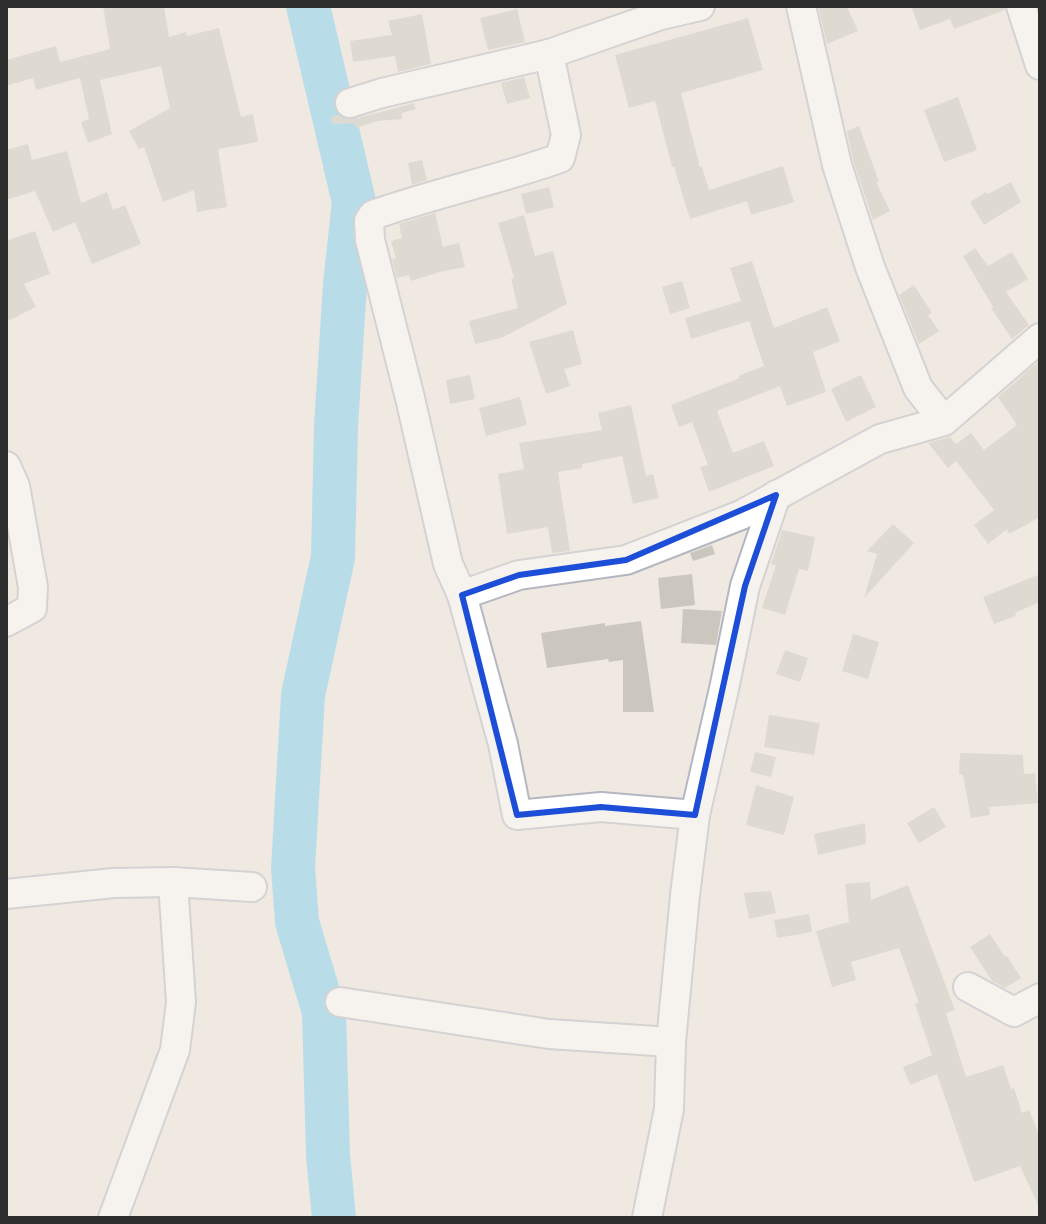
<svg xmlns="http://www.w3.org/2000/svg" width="1046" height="1224" font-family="Rubik,sans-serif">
  <rect width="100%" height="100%" fill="#efe9e1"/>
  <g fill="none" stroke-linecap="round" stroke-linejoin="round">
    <!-- river -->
    <polyline stroke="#75cff0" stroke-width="44" points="308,6 354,202 345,284 336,426 333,557 303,695 293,868 297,922 324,1012 328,1155 334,1218"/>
  </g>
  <!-- building -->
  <g fill="#cbc7bf">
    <polygon points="103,6 164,6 169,37 186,32 187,36 219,28 241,117 253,114 258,142 218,149 227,207 197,212 194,190 163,202 144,147 139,149 129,131 170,108 161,66 100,80 112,134 88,143 81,122 89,119 80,78 36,90 33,78 6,86 6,60 56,46 60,62 110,49"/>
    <polygon points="818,6 847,6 858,31 827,44"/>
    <polygon points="911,6 1004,6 1005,10 954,29 950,19 920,30"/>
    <polygon points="517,9 525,42 488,50 480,18"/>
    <polygon points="422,14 431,64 398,72 395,56 353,62 350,41 392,35 388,21"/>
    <polygon points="748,18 763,70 681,93 700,167 702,167 709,190 783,166 794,202 751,215 747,201 690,219 674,167 672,167 655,101 629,108 615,55"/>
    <polygon points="524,77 530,98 507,104 501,83"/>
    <polygon points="958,97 977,150 944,162 924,110"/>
    <polygon points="414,103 416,109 402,113 402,119 378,121 356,128 354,123 332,124 331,117 338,115 346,119 354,119"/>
    <polygon points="859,126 879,182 876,182 890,211 873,220 853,160 847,131"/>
    <polygon points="28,144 32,160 67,151 81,203 107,192 113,210 125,205 141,244 92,264 75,222 53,232 35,191 6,200 6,150"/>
    <polygon points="422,160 427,180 412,185 408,163"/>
    <polygon points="1011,182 1021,202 984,225 970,202 986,192 988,194"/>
    <polygon points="549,187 554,207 526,214 521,194"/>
    <polygon points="435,213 443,247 459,243 465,267 440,272 411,281 409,275 397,278 392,259 396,258 391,241 402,238 399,224"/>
    <polygon points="524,215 535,256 553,251 567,304 501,338 475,344 469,321 518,308 511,279 514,278 498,223"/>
    <polygon points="35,231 50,274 24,284 36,307 6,322 6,241"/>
    <polygon points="975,248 988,266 1012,252 1028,279 1006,292 1029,325 1012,339 991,308 993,307 963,256"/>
    <polygon points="752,261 774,328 827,307 840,341 813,352 826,392 787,406 780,386 717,411 733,453 764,441 774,466 709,492 700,467 708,465 692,422 679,427 671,405 740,378 738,376 764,366 749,321 691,339 685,318 741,301 730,268"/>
    <polygon points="682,281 690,308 670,314 662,287"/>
    <polygon points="914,285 932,313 928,315 939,331 919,344 899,295"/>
    <polygon points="573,330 582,364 564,369 570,386 546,394 529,342"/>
    <polygon points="1040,360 1040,517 1009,534 1007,529 988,544 974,525 994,510 956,461 948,468 928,443 950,437 956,444 971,433 984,450 1017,425 998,397"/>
    <polygon points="470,375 475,399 450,404 446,380"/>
    <polygon points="861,375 876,407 846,422 831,389"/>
    <polygon points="520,397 527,425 486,436 479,408"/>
    <polygon points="631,405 646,476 653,474 659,498 633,504 622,456 582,464 582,468 558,472 570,551 552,553 548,527 507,534 498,474 524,469 519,443 602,430 598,413"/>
    <polygon points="893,524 914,543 864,598 877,554 867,551"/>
    <polygon points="782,530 815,537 808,571 799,569 785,615 762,608 776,565 771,564"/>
    <polygon points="712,545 715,554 693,561 690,553"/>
    <polygon points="692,574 695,605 661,609 658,578"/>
    <polygon points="1040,574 1040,602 1015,613 1016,616 994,624 983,597"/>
    <polygon points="683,609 722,611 716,645 681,643"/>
    <polygon points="641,621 654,712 623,712 623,660 609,662 608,659 547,668 541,633 605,623 605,626"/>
    <polygon points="853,634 879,642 868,679 842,671"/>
    <polygon points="785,650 808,658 800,682 776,674"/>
    <polygon points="769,715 820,723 814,755 764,747"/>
    <polygon points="755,752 776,757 771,777 750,772"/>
    <polygon points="960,753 1023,755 1024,774 1035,773 1038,803 989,807 990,815 971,818 963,775 959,774"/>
    <polygon points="756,785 794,797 784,835 746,825"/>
    <polygon points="934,807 946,827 919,843 907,823"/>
    <polygon points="865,823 866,844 818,855 814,834"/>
    <polygon points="870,882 871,900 908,885 955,1010 946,1013 966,1077 1003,1065 1011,1089 1014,1088 1022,1113 1029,1110 1040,1136 1040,1209 1020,1166 974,1182 937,1074 910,1085 903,1067 932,1055 915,1004 919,1003 899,948 851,962 856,980 832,987 816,931 849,922 845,884"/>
    <polygon points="771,891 776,913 749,919 744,893"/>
    <polygon points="809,914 812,932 777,938 774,920"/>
    <polygon points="990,934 1005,957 1007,956 1021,978 1005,988 992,981 970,947"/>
  </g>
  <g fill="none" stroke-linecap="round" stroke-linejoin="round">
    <!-- minor casing -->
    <g stroke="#b4b7c1" stroke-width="32">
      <g id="minor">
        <polyline points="801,6 837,165 870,267 918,388 944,421"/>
        <polyline points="1021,6 1040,65"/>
        <path d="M549,54L566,135L560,158C498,180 435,193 373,215L369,221L370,240L410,398L448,564L462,595L503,744L517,815L601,807L695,815"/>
        <polyline points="350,103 382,93 549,54 661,15 700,6"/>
        <polyline points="6,466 15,486 33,587 32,608 6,622"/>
        <polyline points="462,595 519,575 626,560 741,515 880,439 944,421 1040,338"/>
        <polyline points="6,894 114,883 173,882 252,887"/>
        <polyline points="968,987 1014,1012 1040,998"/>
        <polyline points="340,1002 549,1034 671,1042"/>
        <polyline points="113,1218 175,1050 181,1002 173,882"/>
        <polyline points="647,1218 669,1109 671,1042 685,895 695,815 724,689 745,586 776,495"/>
      </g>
    </g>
    <!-- minor -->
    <use href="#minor" stroke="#fff" stroke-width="28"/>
  </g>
  <!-- marked area -->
  <path d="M0 0H1046V1224H0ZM776,495L745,586L695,815L601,807L517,815L462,595L519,575L626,560Z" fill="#efe9e1" fill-opacity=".55" fill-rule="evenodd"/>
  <path fill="none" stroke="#1d4ed8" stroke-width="6" stroke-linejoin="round" d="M776,495L745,586L695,815L601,807L517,815L462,595L519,575L626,560Z"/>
  <!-- border -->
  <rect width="1046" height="1224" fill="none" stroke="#2e2e2e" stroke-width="16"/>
</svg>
